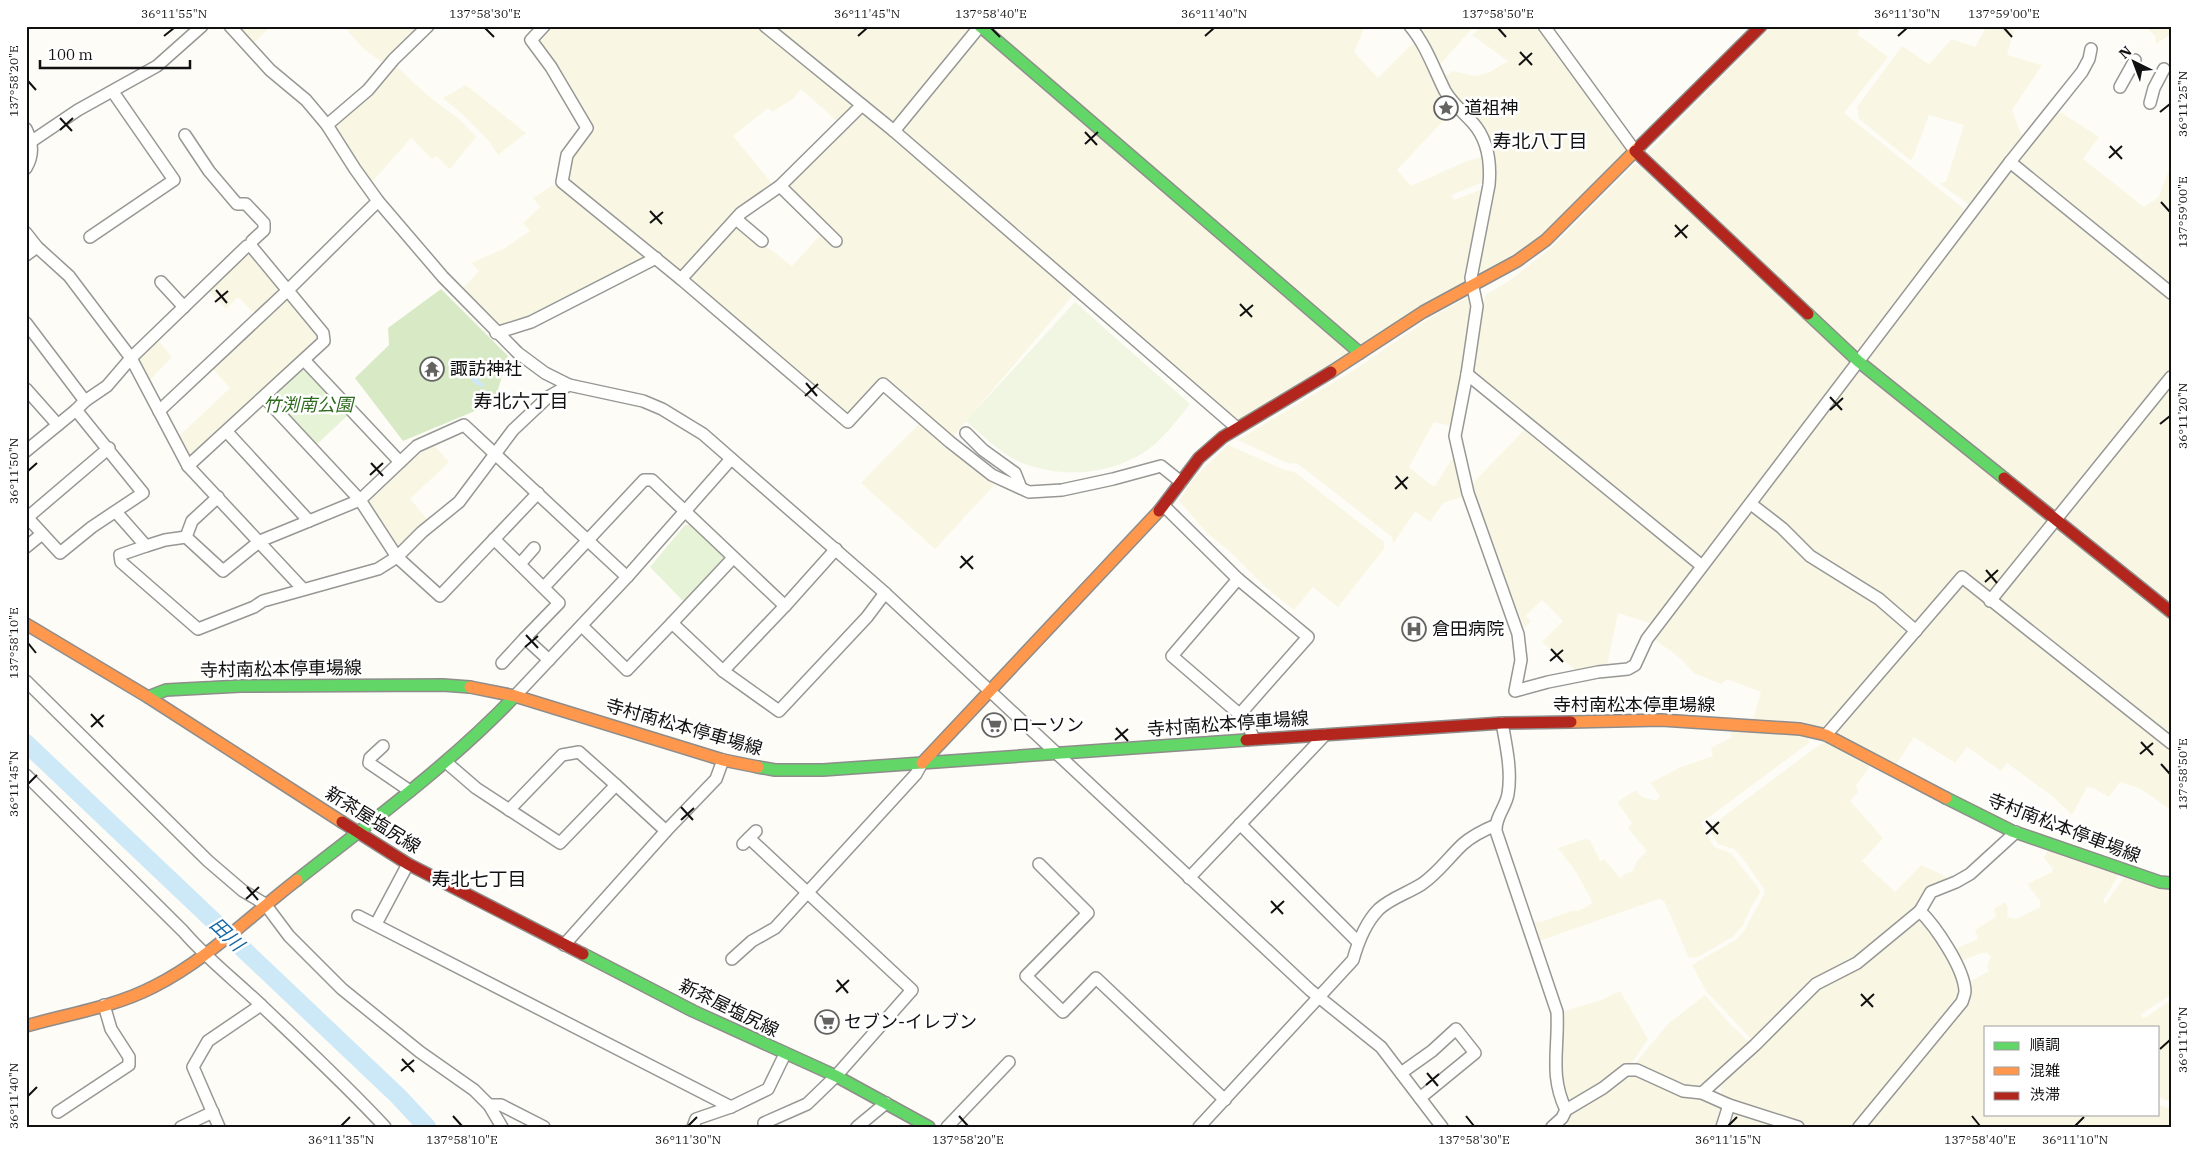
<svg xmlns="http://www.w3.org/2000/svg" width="2197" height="1153" font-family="'IBM Plex Serif','Noto Sans JP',serif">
  <rect width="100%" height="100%" fill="#fdfcf7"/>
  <!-- farmland -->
  <g fill="#f9f7e4">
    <polygon points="236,26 271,26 253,44"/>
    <polygon points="345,26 423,26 386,65 364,49 350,34"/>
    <polygon points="549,26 758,26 854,104 853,109 839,123 801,89 793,99 772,112 768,108 733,136 774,186 681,273 567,182 576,149 593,128 555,66 539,44 540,35"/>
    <polygon points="773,26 970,26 964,34 964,40 895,124"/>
    <polygon points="991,26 1365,26 1354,52 1378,78 1410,46 1417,42 1439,95 1444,101 1441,113 1446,118 1397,170 1411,186 1467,161 1481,157 1484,160 1484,182 1451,195 1454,200 1483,189 1466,266 1465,281 1364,344 1355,344"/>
    <polygon points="1415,26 1474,26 1438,67"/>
    <polygon points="1482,26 1541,26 1628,151 1534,242 1476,277 1489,145 1450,96 1443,77 1453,71 1475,76 1488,73 1508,61 1472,35"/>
    <polygon points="1772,26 1862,26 1857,34 1888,57 1844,113 1963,208 1965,214 1861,350 1856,351 1645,155"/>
    <polygon points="1987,26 2004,26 2014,31 2007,55 2042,65 2012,110 2023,139 1973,204 1968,204 1939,183 1946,182 1964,125 1929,115 1913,158 1910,160 1859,119 1857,107 1902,46 1929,64 1952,39 1975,47"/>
    <polygon points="2145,26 2171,26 2171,34 2156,44 2155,36"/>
    <polygon points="979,34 1348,351 1348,355 1242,421 1230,416 903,133 902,128"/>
    <polygon points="393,66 396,66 428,96 458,118 476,137 450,169 436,156 432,159 411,138 370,184 334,129 333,123 383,79 384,80"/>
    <polygon points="466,85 526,133 498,155 489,141 461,113 444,99 444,97"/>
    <polygon points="2055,112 2062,113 2099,137 2083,159 2144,207 2158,198 2171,164 2171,280 2167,283 2016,160"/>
    <polygon points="859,115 866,115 874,121 1075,293 952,438 881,379 848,415 689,282 688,277 737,224 792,266 823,232 784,187"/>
    <polygon points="1635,164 1645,171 1852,364 1704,558 1698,558 1471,372 1485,295 1509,281 1552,247"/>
    <polygon points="2009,170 2013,170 2171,298 2171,372 2059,510 2052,512 1865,358"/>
    <polygon points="558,184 642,254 645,259 528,321 506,326 496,324 460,291 479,271 471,263 503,249 530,231 523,223 540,207 533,198 550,187"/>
    <polygon points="252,253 278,286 279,292 255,314 238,297 226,309 208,290 247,254"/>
    <polygon points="1470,296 1472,307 1471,323 1452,426 1434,422 1409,467 1434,487 1452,459 1456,459 1462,497 1443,503 1430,522 1415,511 1393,544 1392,537 1298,464 1287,463 1238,440 1354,370 1430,318"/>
    <polygon points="284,300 290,300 318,335 318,340 193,456 188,455 178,437 230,388 211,367"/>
    <polygon points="156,338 172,357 148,382 138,362 139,356"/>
    <polygon points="1856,371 1861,371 2045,519 2046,523 1993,591 1987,590 1961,570 1915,622 1912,623 1811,552 1757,504"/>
    <polygon points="2171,383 2171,605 2065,520 2065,515"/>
    <polygon points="921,422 997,482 935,549 861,483"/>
    <polygon points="1526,428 1694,564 1696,570 1653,624 1618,613 1607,665 1594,671 1579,673 1542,642 1563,621 1542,600 1526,616 1531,621 1525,628 1523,625 1470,486"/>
    <polygon points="433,444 449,462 410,499 429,521 401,546 395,546 368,502 369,497 418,451"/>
    <polygon points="1228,445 1285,470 1296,473 1384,542 1384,549 1338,607 1313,587 1294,610 1263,585 1227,549 1208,534 1179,501 1193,479"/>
    <polygon points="1751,511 1876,601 1904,626 1907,633 1831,724 1822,728 1801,721 1753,719 1761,692 1727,679 1721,684 1694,673 1680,658 1654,639"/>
    <polygon points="2058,529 2171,620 2171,737 1999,603 1999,597 2051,530"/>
    <polygon points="1960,587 1964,587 2171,748 2171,810 2139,788 2120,782 2109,797 2093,788 2087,787 2072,815 2051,795 2007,763 2001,771 1967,747 1955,763 1914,737 1896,765 1835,731"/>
    <polygon points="1730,729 1808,736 1809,743 1701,823 1714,847 1731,853 1759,889 1760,893 1751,907 1743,925 1734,936 1698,957 1689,958 1664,901 1659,899 1536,942 1530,925 1535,921 1541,922 1571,911 1578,911 1593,903 1576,872 1558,848 1584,839 1590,840 1600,861 1604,859 1620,878 1626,873 1632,872 1637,861 1647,851 1628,828 1632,823 1617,802 1636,790 1642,797 1657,801 1660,795 1650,783 1681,767 1713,756 1711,748 1732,737"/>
    <polygon points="1826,742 1868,763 1869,768 1856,785 1858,792 1850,801 1883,838 1862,861 1895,892 1921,865 1943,875 1947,878 1947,883 1753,1041 1706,991 1692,965 1737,939 1744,931 1764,894 1764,889 1744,860 1734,849 1718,844 1708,828 1819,745"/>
    <polygon points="2048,849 2119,874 2103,901 2105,904 2125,876 2171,889 2171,995 2141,1014 2142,1018 2146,1017 2171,1000 2171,1102 2158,1097 2158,1027 1986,1027 1986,1114 2158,1114 2158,1105 2171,1109 2171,1127 1863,1127 1964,1007 1967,983 1989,971 1987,966 1991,957 1987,953 1981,953 1959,962 1953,950 1978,939 1975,930 1996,917 1994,909 2005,902 2008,908 2007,917 2016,919 2040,907 2040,901 2027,884 2052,872 2053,869 2044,858"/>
    <polygon points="1916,919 1927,921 1953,964 1961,992 1958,1001 1855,1127 1813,1127 1722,1098 1720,1083 1817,988"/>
    <polygon points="1620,991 1648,1039 1629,1067 1569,1105 1561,1093 1559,1013 1601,1000"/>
    <polygon points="1705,995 1731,1025 1751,1044 1718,1072 1694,1088 1685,1088 1633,1066 1668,1024"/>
    <polygon points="1636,1072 1697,1094 1708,1102 1721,1106 1723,1112 1718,1127 1570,1127 1564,1119 1625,1073"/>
    <polygon points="1735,1111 1785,1127 1726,1127 1730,1114"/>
  </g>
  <!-- green -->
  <g fill="#e7f3d7">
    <polygon points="299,369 306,370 348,415 315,446 273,400 273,394"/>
    <polygon points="685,525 692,525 724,555 724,560 685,603 650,567"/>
  </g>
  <!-- forest -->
  <polygon fill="#d8eac5" points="441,289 508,356 494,403 403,441 355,378 389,345 388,328"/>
  <!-- pitch -->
  <path fill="#f0f6e1" d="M1075,302L1190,404C1175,423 1158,446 1136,457C1101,475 1062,477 1025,464C1003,456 983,436 966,421Z"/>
  <!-- water -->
  <polygon fill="#cde8f7" points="477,366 482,367 483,370 478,380 484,384 483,387 475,384 471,379 473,370"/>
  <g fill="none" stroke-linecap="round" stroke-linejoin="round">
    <!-- river -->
    <polyline stroke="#cde8f7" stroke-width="18" points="26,743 398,1096 427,1127"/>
    <!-- street casing -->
    <g stroke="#979795" stroke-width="14">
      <g id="street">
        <polyline points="230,26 270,70 306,100 327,125 355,169 378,201 443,277 518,353 545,373 569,385 643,401 662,409 703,434 885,593 1310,990 1381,1047 1442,1127"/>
        <polyline points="544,26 531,40 551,67 587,128 567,155 562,182 681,279 848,422 883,384 950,442 992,475 1029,492 1062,490 1113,479 1161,466 1181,482"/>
        <polyline points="765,26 894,131 1237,428"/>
        <path d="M1410,26C1426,45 1434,69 1445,91C1452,103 1463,112 1473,123C1488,140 1491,163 1489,185L1471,278L1477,306L1467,374L1455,436L1468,493L1518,634L1521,660L1515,691L1548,682L1598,672L1628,669L1635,665L1647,639L2010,162L2082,72L2089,59L2091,49"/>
        <polyline points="1544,26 1635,151"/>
        <polyline points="2120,87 2135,60"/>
        <polyline points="2150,103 2154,88 2164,69"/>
        <polyline points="327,125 368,90 394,59 428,26"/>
        <path d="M26,129C33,143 34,155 26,168"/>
        <polyline points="894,131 980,26"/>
        <polyline points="32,141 78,110 157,66 202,26"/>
        <polyline points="2010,162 2171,293"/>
        <polyline points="780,186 836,241"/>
        <polyline points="736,219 762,241"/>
        <polyline points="26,233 37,247 69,276 131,358 188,466 302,588"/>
        <polyline points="90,237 174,180 113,92"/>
        <polyline points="26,255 37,247"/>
        <polyline points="681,279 741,213 780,186 862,105"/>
        <polyline points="161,282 184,307"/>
        <polyline points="26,323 85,401"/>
        <polyline points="496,333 531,322 656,258"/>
        <polyline points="304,360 400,462"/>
        <polyline points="1467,374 1702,566"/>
        <polyline points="26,389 58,425"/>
        <polyline points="264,397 360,500 397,557 440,596 538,493"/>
        <polyline points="159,411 287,291 378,201"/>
        <polyline points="227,432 309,521 360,500 417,446 464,425 627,577"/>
        <polyline points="966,433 983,450 1015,473 1021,488"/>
        <polyline points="26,451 76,410"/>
        <polyline points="188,466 324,341 323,333 251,246"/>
        <polyline points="1751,504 1782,528 1810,556 1879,599 1916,631"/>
        <polyline points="1164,506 1238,579 1308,637 1240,714"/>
        <polyline points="116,512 146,546 165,540 186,537 223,571 260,541 309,521"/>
        <polyline points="26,516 60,553 92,527 143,493 76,410 85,401 107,386 131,358 247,246 251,246 252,241 264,230 264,223 246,204 237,204 209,171 185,135"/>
        <polyline points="28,517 109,448"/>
        <polyline points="186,537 192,521 218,497"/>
        <polyline points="494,539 559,603 525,638 549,660"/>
        <polyline points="146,546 120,555 121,562 198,629 254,607 263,601 378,569 397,557 422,532 459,502 513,430 548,397 569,385"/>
        <polyline points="26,547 42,534"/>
        <polyline points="520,564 534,548"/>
        <polyline points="1238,579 1172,656 1245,719 1254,739"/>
        <polyline points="544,587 644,480 652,480 785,606 723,671"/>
        <polyline points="1990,601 2171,377"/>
        <polyline points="785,606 836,549"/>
        <polyline points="672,623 733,558"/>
        <polyline points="582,626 627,670 672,623 723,671 779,711 867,617 885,593"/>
        <polyline points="502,663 525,638"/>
        <polyline points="26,681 208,861 243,891 265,904 289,936 342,989 420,1052 474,1090 489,1105 502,1127"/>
        <polyline points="515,696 627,577 731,459"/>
        <path d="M1502,723C1506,745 1512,771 1508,794C1506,807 1495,817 1496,831L1557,1012C1559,1049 1549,1075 1566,1110"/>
        <polyline points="1826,735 1962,577 2171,743"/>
        <polyline points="383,746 370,758 369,763 410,791"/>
        <polyline points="447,763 476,788 560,843 616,785 666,831"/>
        <path d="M26,775L183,931C207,959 236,981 263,1007C304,1046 346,1085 385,1127"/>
        <polyline points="509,810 562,755 579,752 616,785"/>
        <polyline points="1240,824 1358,942"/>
        <polyline points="749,838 912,990 836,1076 807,1104 764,1123 768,1127"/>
        <polyline points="743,844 756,831"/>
        <polyline points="1039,864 1088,913 1026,976 1063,1012 1096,978 1225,1100"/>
        <polyline points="1189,878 1325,735"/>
        <polyline points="1920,911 1931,892 1956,882 1970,874 2016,832"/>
        <polyline points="358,916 731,1107"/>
        <polyline points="376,924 408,864"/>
        <polyline points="564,945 666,831 716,779 723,760"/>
        <polyline points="732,959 752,941 775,928 916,774 922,763"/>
        <polyline points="1401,1073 1432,1051 1456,1029 1475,1053 1420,1098"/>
        <path d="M1702,1093L1755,1045L1816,984L1857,963L1920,911C1936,927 1964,968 1965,991C1965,994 1963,999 1962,1002L1859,1127"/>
        <polyline points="489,1105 501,1105 544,1127"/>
        <polyline points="58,1112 129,1065 129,1057 111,1029 104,1005"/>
        <polyline points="181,1127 213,1112"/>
        <polyline points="219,1127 193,1067 208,1041 261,1005"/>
        <polyline points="693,1127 696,1119 731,1107 768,1089 785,1054"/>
        <polyline points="857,1127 886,1103"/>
        <polyline points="947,1127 1009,1062"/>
        <path d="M1199,1127L1353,960C1358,942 1365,923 1379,909C1391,898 1408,893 1422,884C1438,873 1449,857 1463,844C1472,836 1484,830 1496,825"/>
        <polyline points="1552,1127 1562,1118 1566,1110 1603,1088 1626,1070 1637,1070 1683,1091 1702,1093 1729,1105 1798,1127"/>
        <polyline points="1722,1127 1729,1105"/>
      </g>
    </g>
    <!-- fast casing -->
    <g stroke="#8e8d8b" stroke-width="14">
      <g id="fast">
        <polyline points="980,26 1360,353"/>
        <polyline points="1808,314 1858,361 2004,478"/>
        <polyline points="148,697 166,690 241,686 443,685 470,687"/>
        <polyline points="758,767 775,770 823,770 1246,740"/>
        <polyline points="1946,798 2012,831 2160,882 2171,883"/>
        <path d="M297,880C372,821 449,765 515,696"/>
        <polyline points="583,954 693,1011 836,1076 929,1127"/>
      </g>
    </g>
    <!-- slow casing -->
    <g stroke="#8e8d8b" stroke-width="14">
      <g id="slow">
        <polyline points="1331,372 1423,312 1517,261 1546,240 1640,146"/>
        <polyline points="26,624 148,697 342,822"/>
        <polyline points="470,687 515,696 723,760 758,767"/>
        <polyline points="1571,722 1661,720 1800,729 1826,735 1946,798"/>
        <polyline points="922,763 1159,511"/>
        <path d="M26,1026C68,1014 114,1007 153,987C207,960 250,916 297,880"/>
      </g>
    </g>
    <!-- jam casing -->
    <g stroke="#8e8d8b" stroke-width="14">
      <g id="jam">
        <polyline points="1640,146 1761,26"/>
        <polyline points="1635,151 1808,314"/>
        <polyline points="2004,478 2171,612"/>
        <polyline points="1159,511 1199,458 1223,437 1331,372"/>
        <polyline points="1246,740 1502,723 1571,722"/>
        <polyline points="342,822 408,864 583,954"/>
      </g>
    </g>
    <!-- street -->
    <use href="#street" stroke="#fffffe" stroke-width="11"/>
    <!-- fast -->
    <use href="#fast" stroke="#63d668" stroke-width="11"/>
    <!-- slow -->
    <use href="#slow" stroke="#ff974d" stroke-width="11"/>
    <!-- jam -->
    <use href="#jam" stroke="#b3261e" stroke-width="11"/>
  </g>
  <!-- ticks -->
  <path fill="none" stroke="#111" stroke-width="2" d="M485,28L494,37M991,28L1000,37M1498,28L1506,37M2004,28L2012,37M164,36L174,28M858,36L867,28M1205,36L1214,28M1898,36L1907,28M1520,52L1532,65M1519,65L1532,53M28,81L36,90M2160,112L2170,104M60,118L72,131M60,130L73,118M1085,132L1097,145M1085,144L1098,132M2110,146L2122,159M2109,158L2122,146M2161,202L2170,212M650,211L662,224M650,223L663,212M1675,225L1687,238M1675,237L1688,225M216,290L227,303M215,302L228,291M1240,304L1252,317M1240,316L1253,305M806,383L817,396M805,396L818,384M1830,397L1842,410M1830,410L1843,398M2160,424L2170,416M371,463L383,476M28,471L37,463M370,475L383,463M1396,476L1407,489M1395,489L1408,477M961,556L973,569M960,568L973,556M1986,570L1997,583M1985,582L1998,570M526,635L538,648M28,643L36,653M525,647L538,636M1551,649L1563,662M1550,661L1563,650M91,714L103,727M91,727L104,715M1116,728L1128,741M1115,740L1128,729M2141,742L2153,755M2140,754L2153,743M2161,764L2170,774M28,784L37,775M681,807L693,820M681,820L694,808M1706,821L1718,834M1706,834L1719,822M247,887L258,900M246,899L259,887M1271,901L1283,914M1271,913L1284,901M837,980L848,993M836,992L849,980M1861,994L1873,1007M1861,1006L1874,994M2160,1049L2170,1040M402,1059L414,1072M401,1071L414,1060M1427,1073L1438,1086M1426,1085L1439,1074M28,1096L37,1087M453,1116L462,1126M959,1116L968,1126M1466,1116L1474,1126M1972,1116L1980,1126M341,1126L350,1117M688,1126L697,1117M1728,1126L1737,1117M2075,1126L2084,1117"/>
  <!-- icons -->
  <defs>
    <g id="sight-ring" transform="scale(1.25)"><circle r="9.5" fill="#fff" stroke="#646362" stroke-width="1.5"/><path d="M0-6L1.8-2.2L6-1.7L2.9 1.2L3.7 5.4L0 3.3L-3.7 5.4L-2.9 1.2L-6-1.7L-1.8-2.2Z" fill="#646362"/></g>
    <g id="temple-ring" transform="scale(1.25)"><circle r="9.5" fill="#fff" stroke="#646362" stroke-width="1.5"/><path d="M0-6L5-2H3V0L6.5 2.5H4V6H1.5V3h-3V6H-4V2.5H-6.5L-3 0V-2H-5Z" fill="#646362"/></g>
    <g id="hospital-ring" transform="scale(1.25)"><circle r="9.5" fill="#fff" stroke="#646362" stroke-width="1.5"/><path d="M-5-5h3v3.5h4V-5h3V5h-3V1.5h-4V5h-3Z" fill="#646362"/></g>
    <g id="supermarket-ring" transform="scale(1.25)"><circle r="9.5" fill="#fff" stroke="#646362" stroke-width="1.5"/><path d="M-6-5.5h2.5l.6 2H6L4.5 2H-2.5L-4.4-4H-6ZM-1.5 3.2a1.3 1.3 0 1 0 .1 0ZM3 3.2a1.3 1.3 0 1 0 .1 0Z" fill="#646362"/></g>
  </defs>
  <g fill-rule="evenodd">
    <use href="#sight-ring" x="1446" y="108"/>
    <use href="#temple-ring" x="432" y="369"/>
    <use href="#hospital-ring" x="1414" y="629"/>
    <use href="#supermarket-ring" x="994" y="725"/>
    <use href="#supermarket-ring" x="827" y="1022"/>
  </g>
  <g text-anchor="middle" stroke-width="5" stroke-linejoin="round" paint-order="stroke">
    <!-- poi labels -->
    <g font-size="18" fill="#111" stroke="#fff" text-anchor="start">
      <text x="1464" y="114">道祖神</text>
      <text x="450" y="375">諏訪神社</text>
      <text x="1432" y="635">倉田病院</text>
      <text x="1012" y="731">ローソン</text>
      <text x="844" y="1028">セブン-イレブン</text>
    </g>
    <!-- park labels -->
    <g font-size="18" font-style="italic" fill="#2f6b1f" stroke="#fff">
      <text x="308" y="411">竹渕南公園</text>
    </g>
    <!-- street labels -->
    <g font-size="18" fill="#111" stroke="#fff">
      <text transform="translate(281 669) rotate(-1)" y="6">寺村南松本停車場線</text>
      <text x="1634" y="711">寺村南松本停車場線</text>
      <text transform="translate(1228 724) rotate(-4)" y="6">寺村南松本停車場線</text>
      <text transform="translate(684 727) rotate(16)" y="6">寺村南松本停車場線</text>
      <text transform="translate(373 820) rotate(32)" y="6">新茶屋塩尻線</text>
      <text transform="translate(2064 828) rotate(21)" y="6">寺村南松本停車場線</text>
      <text transform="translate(729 1008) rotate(26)" y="6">新茶屋塩尻線</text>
    </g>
    <!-- neighbourhood labels -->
    <g font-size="19" fill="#111" stroke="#fff">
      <text x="1540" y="148">寿北八丁目</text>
      <text x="521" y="408">寿北六丁目</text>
      <text x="479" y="886">寿北七丁目</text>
    </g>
    <!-- water labels -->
    <g font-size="19" font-style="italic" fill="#1768a6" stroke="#fff">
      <text transform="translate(227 934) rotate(44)" y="7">田川</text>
    </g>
  </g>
  <!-- border -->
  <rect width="2197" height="1153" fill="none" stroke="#ffffff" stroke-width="55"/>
  <!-- legend -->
  <rect x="1984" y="1026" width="175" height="90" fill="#ffffff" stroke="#a0a0a0"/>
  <rect x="1994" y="1042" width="25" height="8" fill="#63d668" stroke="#a0a0a0"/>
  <text x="2030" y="1050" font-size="15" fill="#111111">順調</text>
  <rect x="1994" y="1067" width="25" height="8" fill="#ff974d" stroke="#a0a0a0"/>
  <text x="2030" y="1076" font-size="15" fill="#111111">混雑</text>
  <rect x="1994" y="1092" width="25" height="8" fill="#b3261e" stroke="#a0a0a0"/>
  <text x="2030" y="1100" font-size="15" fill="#111111">渋滞</text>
  <!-- north arrow -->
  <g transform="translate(2134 62) rotate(318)" stroke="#ffffff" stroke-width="4" paint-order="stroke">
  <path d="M0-4L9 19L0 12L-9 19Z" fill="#111111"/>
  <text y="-8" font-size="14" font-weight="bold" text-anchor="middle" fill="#111111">N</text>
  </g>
  <!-- scale -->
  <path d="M40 60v8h150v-8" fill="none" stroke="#111111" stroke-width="2.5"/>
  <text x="48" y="60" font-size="15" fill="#111111" stroke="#ffffff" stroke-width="4" paint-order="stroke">100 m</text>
  <rect x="28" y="28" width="2142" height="1098" fill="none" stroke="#111" stroke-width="2"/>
  <g font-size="12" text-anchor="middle" fill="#111">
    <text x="174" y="18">36°11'55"N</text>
    <text x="485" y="18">137°58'30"E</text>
    <text x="867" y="18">36°11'45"N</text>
    <text x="991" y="18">137°58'40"E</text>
    <text x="1214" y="18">36°11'40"N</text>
    <text x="1498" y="18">137°58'50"E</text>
    <text x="1907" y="18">36°11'30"N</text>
    <text x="2004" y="18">137°59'00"E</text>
    <text transform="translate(14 81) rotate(-90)" y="4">137°58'20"E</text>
    <text transform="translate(2183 104) rotate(-90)" y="4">36°11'25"N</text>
    <text transform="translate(2183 212) rotate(-90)" y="4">137°59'00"E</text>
    <text transform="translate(2183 416) rotate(-90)" y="4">36°11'20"N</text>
    <text transform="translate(14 471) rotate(-90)" y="4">36°11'50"N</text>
    <text transform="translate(14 643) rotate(-90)" y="4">137°58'10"E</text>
    <text transform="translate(2183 774) rotate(-90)" y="4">137°58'50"E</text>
    <text transform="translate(14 784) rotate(-90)" y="4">36°11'45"N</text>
    <text transform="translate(2183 1040) rotate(-90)" y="4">36°11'10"N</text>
    <text transform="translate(14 1096) rotate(-90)" y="4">36°11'40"N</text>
    <text x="341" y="1144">36°11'35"N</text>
    <text x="462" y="1144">137°58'10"E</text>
    <text x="688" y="1144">36°11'30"N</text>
    <text x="968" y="1144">137°58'20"E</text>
    <text x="1474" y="1144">137°58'30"E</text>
    <text x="1728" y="1144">36°11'15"N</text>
    <text x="1980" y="1144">137°58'40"E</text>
    <text x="2075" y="1144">36°11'10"N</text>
  </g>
</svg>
